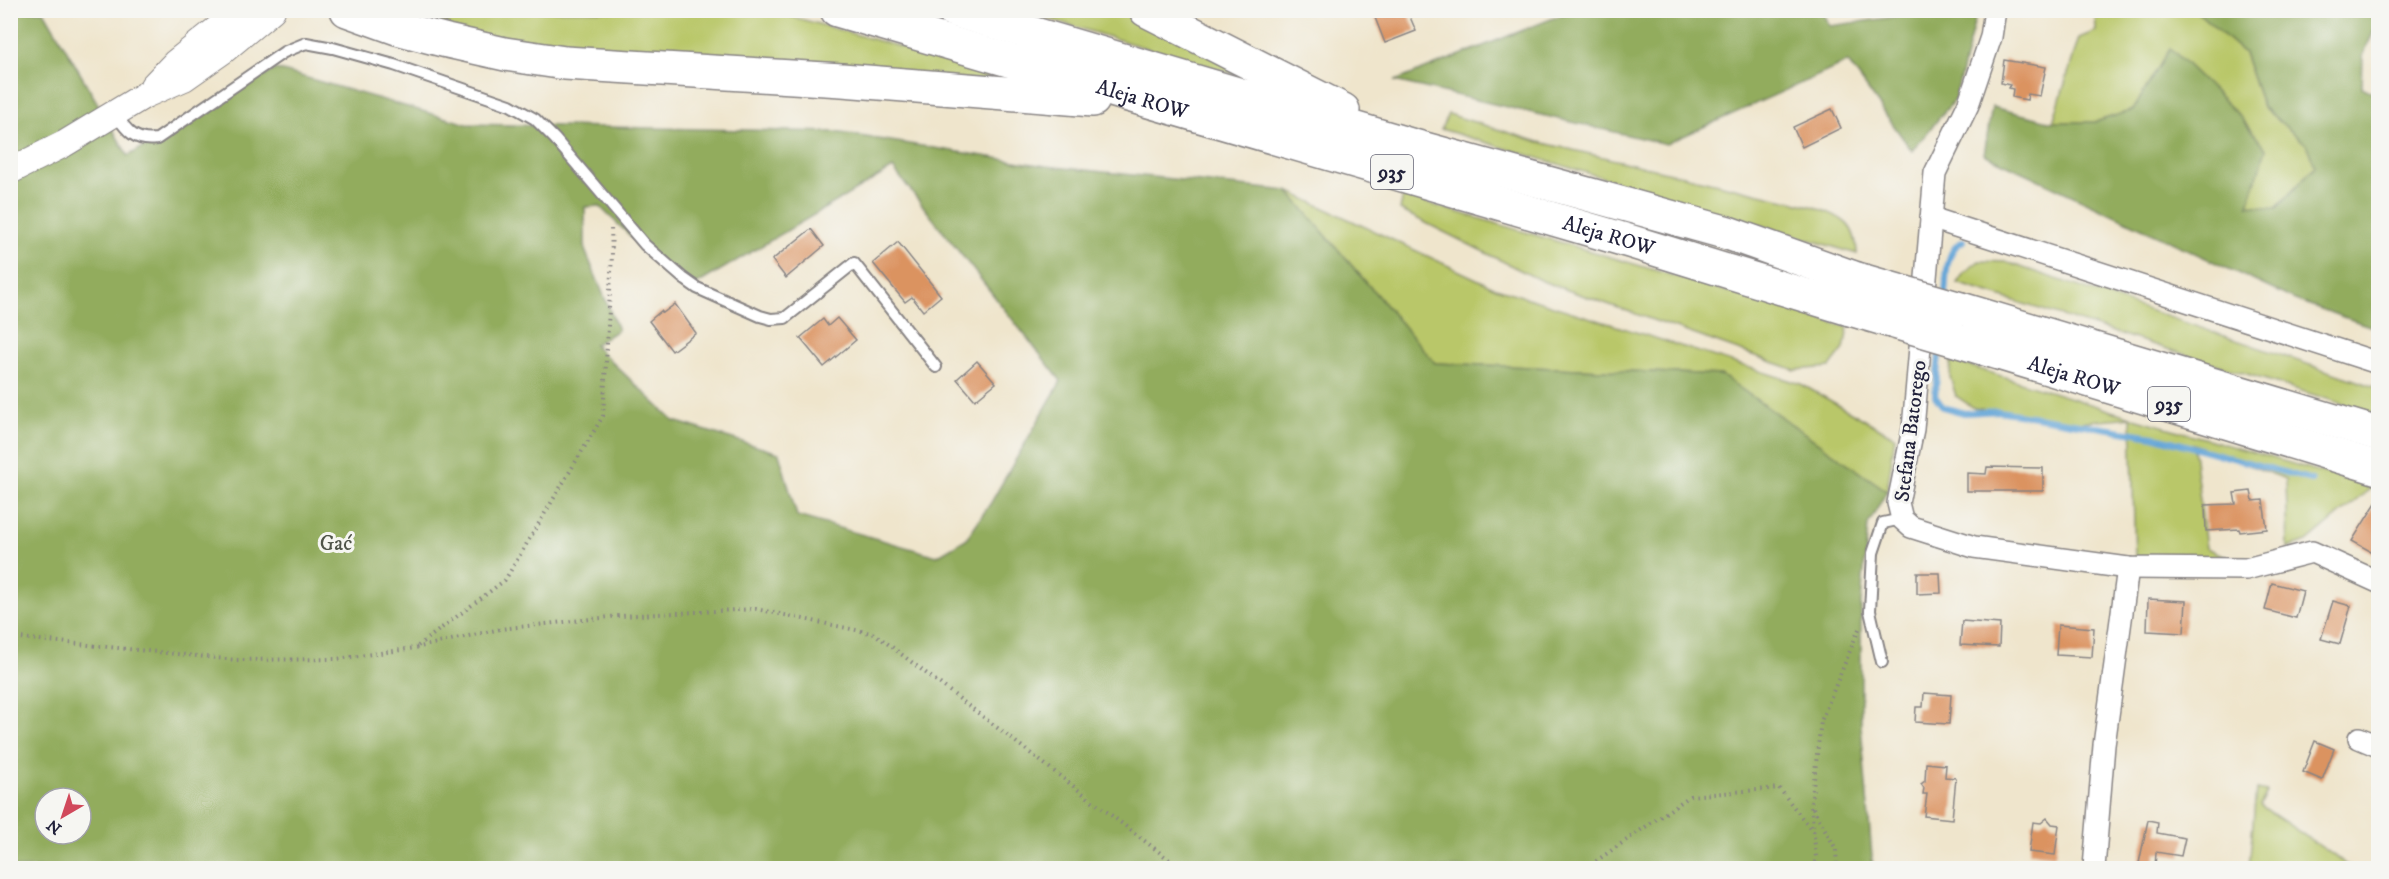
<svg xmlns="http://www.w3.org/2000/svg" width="2389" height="879" font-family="'IM FELL DW Pica',serif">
  <rect width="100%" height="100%" fill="#f6f6f2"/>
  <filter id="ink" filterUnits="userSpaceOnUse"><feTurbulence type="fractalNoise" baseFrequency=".0167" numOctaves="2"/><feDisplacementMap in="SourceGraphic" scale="12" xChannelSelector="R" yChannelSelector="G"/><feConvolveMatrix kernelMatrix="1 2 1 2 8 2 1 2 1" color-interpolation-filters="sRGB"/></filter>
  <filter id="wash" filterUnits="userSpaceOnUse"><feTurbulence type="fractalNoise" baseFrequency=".008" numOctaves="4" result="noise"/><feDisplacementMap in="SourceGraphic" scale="24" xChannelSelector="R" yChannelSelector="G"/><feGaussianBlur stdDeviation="1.35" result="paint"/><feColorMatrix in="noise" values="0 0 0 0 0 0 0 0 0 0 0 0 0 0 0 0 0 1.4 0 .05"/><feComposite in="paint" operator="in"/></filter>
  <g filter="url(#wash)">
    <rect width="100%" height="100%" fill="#efe5cc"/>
    <!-- green -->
    <g fill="#b9c769" stroke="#6e7452" stroke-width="1.5">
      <polygon points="393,11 772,11 1033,84 607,55 494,41"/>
      <polygon points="1022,11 1118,11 1297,93"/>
      <polygon points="2095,11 2196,11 2244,53 2263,107 2306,144 2316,166 2276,208 2248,205 2133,110 2095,122 2053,122 2079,38 2096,31"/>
      <path d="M1448,114L1539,142L1815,207C1842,218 1856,222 1857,254L1441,129Z"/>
      <polygon points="1288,191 1496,288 1801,384 1895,437 1887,491 1721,375 1435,363"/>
      <polygon points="1403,196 1848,327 1844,349 1830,367 1795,370 1542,281 1400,210"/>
      <polygon points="1979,261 2006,262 2378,388 2378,415 1957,283 1964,273"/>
      <polygon points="1951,360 2131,417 2372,487 2307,542 2288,548 2286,479 2193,444 2206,548 2230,558 2135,558 2131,417 2069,423 1974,408 1956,396 1950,377"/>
      <polygon points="2256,790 2267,792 2260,805 2352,868 2249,868"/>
    </g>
    <!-- forest -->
    <g fill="#92ac5d" stroke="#5a674c" stroke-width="1.5" fill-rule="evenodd">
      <path d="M10,11H44L128,156L276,69L467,124L835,132L1046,166L1288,191L1435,363L1721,375L1887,491L1868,525L1861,603V725L1873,868H11ZM893,168L1061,381L990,504L966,539L937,556L797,516L779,453L674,421L594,345L618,330L585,250V207L599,206L687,290ZM45,798H81V834H45Z"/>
      <polygon points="1571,11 1821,11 1830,26 1937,11 1977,11 1955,99 1912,151 1848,62 1666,144 1395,81"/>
      <polygon points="2196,11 2378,11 2378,22 2363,55 2362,87 2378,95 2378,329 2295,300 1984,154 1992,107 2053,122 2095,122 2133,110 2170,48 2240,116 2266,149 2248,205 2277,208 2315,166 2306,144 2263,107 2244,53"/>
    </g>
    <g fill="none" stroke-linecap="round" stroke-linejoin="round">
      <!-- stream -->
      <g stroke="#65a6d8" stroke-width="6">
        <path d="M1945,295C1947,276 1944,251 1963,241"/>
        <polyline points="1940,344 1935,396 1943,407 1964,413 1999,411 2153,436 2312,480"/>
      </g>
    </g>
    <g id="blocks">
      <!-- building -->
      <g fill="#db9361">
        <polygon points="1372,10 1407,10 1416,31 1385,43"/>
        <polygon points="2004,60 2046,67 2040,96 2028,94 2027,100 2012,97 2013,89 2009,88 2010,85 2001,83"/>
        <polygon points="1832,109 1841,128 1802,147 1793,127"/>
        <polygon points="811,229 824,246 786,278 772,260"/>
        <polygon points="898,242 941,296 923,311 912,297 905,302 873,263"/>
        <polygon points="675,304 696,333 672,351 649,321 661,311 663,313"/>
        <polygon points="837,318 856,340 824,367 800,338 823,319 828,326"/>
        <polygon points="977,361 996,383 975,400 957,379"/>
        <polygon points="1987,467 2043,468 2043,491 1967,491 1967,473 1986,474"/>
        <polygon points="2251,491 2253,501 2263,500 2267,529 2240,532 2239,529 2206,531 2205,505 2236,504 2234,493"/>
        <polygon points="2379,498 2379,556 2352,541"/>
        <polygon points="1917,573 1940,573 1941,593 1917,594"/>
        <polygon points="2272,583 2303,591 2296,618 2265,610"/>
        <polygon points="2148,599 2186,601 2184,633 2147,631"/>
        <polygon points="2333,601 2351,606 2340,644 2321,639"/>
        <polygon points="1962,621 2000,624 1999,647 1960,645"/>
        <polygon points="2058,625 2094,628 2092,657 2056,655"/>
        <polygon points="1924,693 1951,695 1949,724 1915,722 1916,707 1923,707"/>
        <polygon points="2315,741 2334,749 2322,780 2303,772"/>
        <polygon points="1926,763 1946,765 1945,777 1956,778 1952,819 1924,816 1927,794 1923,794 1924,788 1921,784 1925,781"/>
        <polygon points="2047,818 2052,824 2059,825 2055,855 2029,852 2033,822 2041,823"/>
        <polygon points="2148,820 2158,822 2157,833 2185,838 2181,856 2156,852 2155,868 2138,868"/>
      </g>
    </g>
  </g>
  <g filter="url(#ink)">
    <use href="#blocks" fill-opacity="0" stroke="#888484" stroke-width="1.5"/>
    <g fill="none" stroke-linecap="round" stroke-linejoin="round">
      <!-- service casing -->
      <g stroke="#888484" stroke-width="14">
        <g id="service">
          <path d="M115,114C127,131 135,142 157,139L284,52L306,43L333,48L394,65L510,105L535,119L555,139L645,245L683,278L697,288L760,316L771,319L785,318L854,263L936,367"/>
          <polyline points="1882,662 1870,611 1873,553 1883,523 1902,519"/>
        </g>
      </g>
      <!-- minor casing -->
      <g stroke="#888484" stroke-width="24">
        <g id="minor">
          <polyline points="1995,10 1991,37 1968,105 1935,173 1913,429 1898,503 1902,519 1911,527 1974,547 2128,568 2246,569 2312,552 2378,582"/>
          <polyline points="1931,218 2378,363"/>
          <polyline points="2359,738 2378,746"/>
          <polyline points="2094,868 2104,745 2128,568"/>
        </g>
      </g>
      <!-- tertiary casing -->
      <g stroke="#888484" stroke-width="28">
        <g id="tertiary">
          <polyline points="153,86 175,63 241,10"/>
          <polyline points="10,171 64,144 145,95 184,78 224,50 272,10"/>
        </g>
      </g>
      <!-- primary casing -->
      <g stroke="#888484" stroke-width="36">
        <g id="primary">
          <polyline points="347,10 397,28 447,41 505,54 565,63 842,80 1093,100"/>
          <path id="s1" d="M837,10L1629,241L1850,309"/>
          <polyline points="953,10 1414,146 1728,233 1854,278"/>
          <polyline points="1146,10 1343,110"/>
          <polyline points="1961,309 2378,434"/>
          <path id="s2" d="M1959,341L2378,468"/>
        </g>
      </g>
      <!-- path -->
      <g stroke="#888484" stroke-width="4" stroke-dasharray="1.5 4.5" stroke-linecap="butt">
        <polyline points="10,637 236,660 337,659 415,648 500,629 619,616 756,609 875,634 1180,868"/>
        <polyline points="418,646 505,580 603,416 612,255 611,227"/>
        <polyline points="1813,808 1836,849 1837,868"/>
        <polyline points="1586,868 1690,796 1779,788 1813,832"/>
        <polyline points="1814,868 1816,857 1811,805 1821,721 1859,629"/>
      </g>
      <!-- service -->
      <use href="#service" stroke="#fff" stroke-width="10"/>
      <!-- minor -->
      <use href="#minor" stroke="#fff" stroke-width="21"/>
      <!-- tertiary -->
      <use href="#tertiary" stroke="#fff" stroke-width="26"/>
      <!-- primary -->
      <use href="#primary" stroke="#fff" stroke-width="33"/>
      <!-- primary-bridge casing -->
      <g stroke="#888484" stroke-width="36" stroke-linecap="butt">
        <g id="primary-bridge">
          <polyline points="1854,278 1961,309"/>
          <polyline points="1850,309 1959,341"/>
        </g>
      </g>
      <!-- primary-bridge -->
      <use href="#primary-bridge" stroke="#fff" stroke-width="33"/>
    </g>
  </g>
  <g text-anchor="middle" stroke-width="6" stroke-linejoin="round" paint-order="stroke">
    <!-- shield labels -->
    <g fill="#f6f6f2" stroke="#626272" stroke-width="1.5">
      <rect x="1371" y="155" width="42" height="34" rx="4.5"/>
      <rect x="2148" y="387" width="42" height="34" rx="4.5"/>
    </g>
    <g font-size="20" font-weight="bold" fill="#22223b">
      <text x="1392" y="179">935</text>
      <text x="2169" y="411">935</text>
    </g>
    <!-- street labels -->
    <g font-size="21" fill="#22223b" stroke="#f6f6f2">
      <text dy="7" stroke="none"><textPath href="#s1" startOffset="318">Aleja ROW</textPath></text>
      <text dy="7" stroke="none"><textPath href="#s1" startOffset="804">Aleja ROW</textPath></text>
      <text dy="7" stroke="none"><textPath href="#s2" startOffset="120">Aleja ROW</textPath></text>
      <text transform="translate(1910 431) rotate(-83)" y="7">Stefana Batorego</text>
    </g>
    <!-- park labels -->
    <g font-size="21" fill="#4f5449" stroke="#f6f6f2">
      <text x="336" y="550">Gać</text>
    </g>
  </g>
  <!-- margin -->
  <rect width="2389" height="879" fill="none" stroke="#f6f6f2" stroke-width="36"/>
  <!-- north arrow -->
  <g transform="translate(63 816) rotate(219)"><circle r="28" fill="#f6f6f2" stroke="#a1a1a9" stroke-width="1.5"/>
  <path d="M0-4.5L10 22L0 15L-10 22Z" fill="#d1495b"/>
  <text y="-9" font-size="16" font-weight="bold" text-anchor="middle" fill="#22223b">N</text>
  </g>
</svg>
